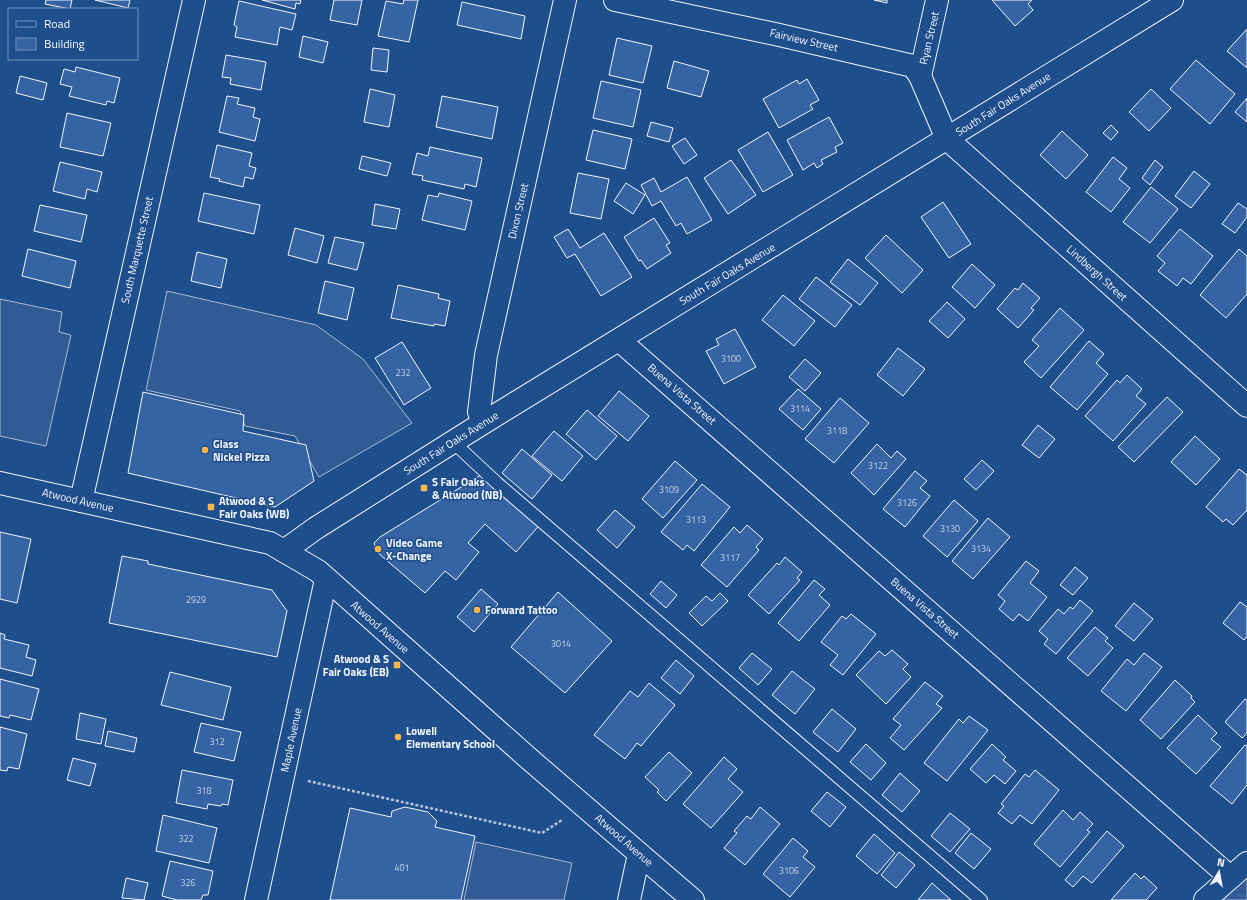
<svg xmlns="http://www.w3.org/2000/svg" width="1247" height="900" font-family="'Titillium Web',sans-serif">
  <defs>
    <pattern id="park-tufts" width="24" height="20" patternUnits="userSpaceOnUse"><rect width="24" height="20" fill="#305b95"/><path d="M3 7l-1-3M5 7V3M7 7l1-3M15 17l-1-3M17 17v-4M19 17l1-3" fill="none" stroke="#4e73a5"/></pattern>
  </defs>
  <rect width="100%" height="100%" fill="#1f4e8c"/>
  <!-- built -->
  <g fill="#305b95" stroke="#a8bbd7">
    <polygon points="167,291 316,325 363,359 412,423 319,477 295,436 245,426 240,411 146,390"/>
    <polygon points="0,299 62,312 59,332 71,335 46,446 0,436"/>
    <polygon points="476,842 572,863 564,900 464,900"/>
  </g>
  <!-- park -->
  <polygon fill="url(#park-tufts)" stroke="#a8bbd7" points="1247,863 1247,900 1205,900"/>
  <!-- building -->
  <g fill="#3563a3" stroke="#f2f6ff">
    <polygon points="46,0 72,0 70,9 45,4"/>
    <polygon points="95,0 130,0 128,8"/>
    <polygon points="262,0 301,0 300,4 296,3 295,9"/>
    <polygon points="334,0 362,0 357,25 330,20"/>
    <polygon points="404,0 418,0 409,42 378,36 386,1 403,4"/>
    <polygon points="874,0 887,0 887,3"/>
    <polygon points="992,0 1032,0 1028,4 1033,10 1015,26"/>
    <polygon points="239,1 296,14 292,30 280,27 277,45 235,37 237,27 234,25"/>
    <polygon points="462,2 525,16 521,39 457,25"/>
    <polygon points="1247,29 1247,68 1227,51"/>
    <polygon points="303,36 328,42 323,63 299,57"/>
    <polygon points="617,38 652,46 643,83 609,75"/>
    <polygon points="373,48 389,50 387,72 371,70"/>
    <polygon points="226,55 266,62 261,90 230,84 231,78 222,77"/>
    <polygon points="1196,60 1235,94 1210,124 1170,89"/>
    <polygon points="674,61 709,71 701,97 667,88"/>
    <polygon points="76,67 120,78 114,103 107,101 106,105 69,96 72,87 60,84 64,69 75,72"/>
    <polygon points="20,76 47,83 43,100 16,93"/>
    <polygon points="807,79 819,100 810,105 813,109 779,128 763,99 797,80 799,84"/>
    <polygon points="601,81 641,90 633,127 593,118"/>
    <polygon points="370,89 395,95 389,127 364,122"/>
    <polygon points="1151,89 1171,108 1149,131 1129,112"/>
    <polygon points="227,96 239,98 237,104 255,108 253,117 260,119 255,141 219,132"/>
    <polygon points="442,96 498,107 492,139 436,127"/>
    <polygon points="1247,98 1247,122 1235,112"/>
    <polygon points="67,113 111,123 103,156 60,147"/>
    <polygon points="829,117 843,143 835,147 837,152 821,160 823,164 817,168 814,163 803,170 787,140"/>
    <polygon points="651,122 673,128 669,142 647,136"/>
    <polygon points="1111,125 1118,132 1111,140 1103,133"/>
    <polygon points="593,130 632,139 625,169 586,160"/>
    <polygon points="1062,131 1088,155 1066,179 1040,155"/>
    <polygon points="768,132 793,175 763,192 738,150"/>
    <polygon points="685,138 697,155 684,164 672,146"/>
    <polygon points="217,145 252,153 249,166 256,168 253,179 245,177 243,187 219,181 220,179 210,177"/>
    <polygon points="430,147 482,158 476,187 465,184 464,189 422,180 423,176 412,174 417,153 428,156"/>
    <polygon points="362,156 391,163 387,176 359,169"/>
    <polygon points="1113,157 1127,168 1119,179 1130,188 1111,212 1086,192"/>
    <polygon points="731,160 756,195 728,214 704,178"/>
    <polygon points="1155,160 1163,167 1150,185 1142,178"/>
    <polygon points="60,162 102,172 97,192 87,189 85,199 53,191"/>
    <polygon points="1194,171 1210,184 1191,208 1175,196"/>
    <polygon points="578,173 609,179 601,219 570,213"/>
    <polygon points="687,177 712,220 687,234 681,223 676,226 661,201 652,206 641,185 654,178 661,192"/>
    <polygon points="626,183 645,195 633,214 614,201"/>
    <polygon points="1151,187 1178,209 1150,243 1123,222"/>
    <polygon points="204,193 260,205 254,234 198,221"/>
    <polygon points="439,193 472,201 465,230 422,220 428,195 438,197"/>
    <polygon points="943,202 971,244 949,258 921,217"/>
    <polygon points="1238,203 1247,209 1247,217 1235,233 1222,224"/>
    <polygon points="375,204 400,209 396,229 372,225"/>
    <polygon points="40,205 87,215 81,242 34,231"/>
    <polygon points="654,218 670,243 666,245 671,253 647,269 641,260 639,261 624,237"/>
    <polygon points="295,228 324,236 317,263 288,255"/>
    <polygon points="568,229 580,248 604,233 632,277 601,296 575,254 567,258 554,237"/>
    <polygon points="1180,229 1213,256 1191,284 1183,278 1177,286 1158,271 1165,263 1157,256"/>
    <polygon points="886,235 923,270 902,293 865,258"/>
    <polygon points="335,237 364,243 357,270 328,263"/>
    <polygon points="28,249 76,261 70,288 22,276"/>
    <polygon points="1239,249 1247,256 1247,294 1226,318 1200,295"/>
    <polygon points="197,252 227,259 221,288 191,281"/>
    <polygon points="848,259 878,283 860,305 830,282"/>
    <polygon points="972,264 995,285 975,308 952,287"/>
    <polygon points="816,277 852,305 835,327 799,299"/>
    <polygon points="325,281 354,288 347,320 318,313"/>
    <polygon points="1023,283 1040,298 1031,308 1034,310 1018,328 997,309 1015,288 1018,290"/>
    <polygon points="398,285 439,294 438,298 450,301 445,326 434,324 434,326 391,318"/>
    <polygon points="783,295 815,321 794,346 762,320"/>
    <polygon points="947,302 965,319 948,338 929,321"/>
    <polygon points="1060,308 1084,330 1041,378 1024,362 1039,346 1032,340"/>
    <polygon points="735,329 756,367 724,384 706,351 719,345 716,339"/>
    <polygon points="1089,341 1104,354 1096,363 1108,374 1077,410 1050,387"/>
    <polygon points="402,342 431,388 404,405 375,358"/>
    <polygon points="898,348 925,369 903,396 877,375"/>
    <polygon points="805,359 821,373 805,391 789,377"/>
    <polygon points="1127,375 1142,389 1136,396 1146,404 1113,441 1085,416 1117,380 1120,383"/>
    <polygon points="798,389 821,409 803,430 779,409"/>
    <polygon points="619,391 649,416 628,441 598,416"/>
    <polygon points="143,392 244,415 243,431 306,445 314,481 275,507 128,473"/>
    <polygon points="1167,397 1183,412 1134,462 1118,447"/>
    <polygon points="840,398 869,423 834,463 805,439"/>
    <polygon points="587,410 617,436 596,460 566,434"/>
    <polygon points="1038,425 1055,439 1039,458 1022,445"/>
    <polygon points="554,431 583,456 562,481 532,456"/>
    <polygon points="1195,436 1220,459 1196,485 1171,462"/>
    <polygon points="877,444 891,458 897,451 906,459 874,495 851,473"/>
    <polygon points="522,449 552,475 532,499 502,473"/>
    <polygon points="982,460 994,471 976,490 964,479"/>
    <polygon points="675,461 697,480 663,518 642,499"/>
    <polygon points="1239,469 1247,475 1247,510 1233,525 1226,519 1223,522 1206,507"/>
    <polygon points="915,471 927,481 920,488 930,496 905,527 883,509"/>
    <polygon points="484,473 542,522 516,552 485,524 468,543 479,552 456,580 445,571 425,593 378,553 374,543 380,537"/>
    <polygon points="702,484 730,507 694,551 687,545 683,550 661,532"/>
    <polygon points="954,500 978,521 947,557 923,536"/>
    <polygon points="615,510 635,527 617,548 597,530"/>
    <polygon points="988,518 1010,537 973,579 952,561"/>
    <polygon points="747,525 763,539 756,547 759,550 727,587 701,565 734,527 740,533"/>
    <polygon points="0,532 31,539 17,603 0,599"/>
    <polygon points="122,556 148,561 148,564 272,590 287,611 277,657 109,623"/>
    <polygon points="785,557 802,572 797,578 800,580 769,614 748,595 777,563 779,565"/>
    <polygon points="1026,561 1039,571 1030,583 1047,597 1028,621 1019,614 1013,621 999,609 1005,601 998,595"/>
    <polygon points="1075,567 1088,578 1073,595 1060,585"/>
    <polygon points="814,580 825,589 819,595 830,605 799,641 778,623"/>
    <polygon points="661,581 677,595 666,608 650,594"/>
    <polygon points="481,589 498,604 474,632 457,617"/>
    <polygon points="558,592 612,641 565,693 511,647"/>
    <polygon points="720,593 728,601 702,626 689,613 706,596 712,601"/>
    <polygon points="1080,600 1093,611 1056,654 1044,644 1048,639 1039,631 1058,609 1064,614 1070,607 1073,609"/>
    <polygon points="1240,602 1247,607 1247,636 1244,640 1223,623"/>
    <polygon points="1134,603 1153,619 1134,641 1115,626"/>
    <polygon points="851,614 876,634 843,675 830,665 838,655 821,642 842,616 846,619"/>
    <polygon points="1095,627 1108,638 1105,641 1113,648 1088,676 1067,658"/>
    <polygon points="0,633 5,635 4,639 29,645 26,657 36,660 32,676 0,668"/>
    <polygon points="892,650 908,664 903,669 911,677 886,704 856,675 879,651 885,656"/>
    <polygon points="752,653 772,669 758,685 739,668"/>
    <polygon points="1144,653 1162,667 1126,711 1101,691 1127,659 1134,665"/>
    <polygon points="676,660 694,676 680,694 661,678"/>
    <polygon points="792,671 815,689 795,714 772,695"/>
    <polygon points="170,672 231,687 223,720 161,705"/>
    <polygon points="0,679 39,689 31,720 10,715 9,718 0,716"/>
    <polygon points="1175,680 1192,696 1191,698 1195,702 1161,739 1140,720"/>
    <polygon points="925,682 943,696 936,704 942,708 904,750 890,738 901,725 893,719"/>
    <polygon points="649,683 675,705 641,746 637,743 625,759 594,735 630,691 638,697"/>
    <polygon points="1245,699 1247,700 1247,733 1242,738 1225,722"/>
    <polygon points="832,709 856,729 838,752 813,732"/>
    <polygon points="80,713 106,719 101,744 76,739"/>
    <polygon points="1198,715 1217,733 1211,739 1221,747 1196,774 1167,748"/>
    <polygon points="969,716 988,730 947,781 924,763 959,719 963,723"/>
    <polygon points="201,723 241,732 234,761 194,752"/>
    <polygon points="0,727 27,734 19,769 8,767 7,771 0,770"/>
    <polygon points="108,731 137,738 134,752 105,746"/>
    <polygon points="866,744 886,763 871,780 850,762"/>
    <polygon points="992,744 1006,757 1003,760 1016,771 1005,784 994,775 986,783 970,769"/>
    <polygon points="1245,745 1247,746 1247,785 1232,804 1210,786"/>
    <polygon points="669,752 692,773 666,801 657,792 659,790 645,777"/>
    <polygon points="724,757 737,769 728,779 743,792 711,828 683,804"/>
    <polygon points="73,758 96,764 90,786 67,780"/>
    <polygon points="182,770 233,780 228,805 222,804 221,806 208,804 207,809 176,803"/>
    <polygon points="1035,770 1059,790 1032,824 1020,815 1012,824 998,813 1004,806 1001,804 1025,774 1029,777"/>
    <polygon points="900,773 920,791 902,812 882,795"/>
    <polygon points="827,792 846,807 830,827 811,811"/>
    <polygon points="405,807 428,812 437,821 435,827 475,836 461,900 330,900 350,808 391,817 392,811"/>
    <polygon points="760,807 780,824 745,865 724,848 737,833 734,831 747,816 751,819"/>
    <polygon points="1063,810 1073,820 1080,812 1093,824 1087,830 1090,832 1060,867 1034,844"/>
    <polygon points="950,813 970,829 950,852 931,836"/>
    <polygon points="163,815 217,828 209,863 156,851"/>
    <polygon points="1107,831 1124,846 1092,883 1083,876 1073,887 1065,880"/>
    <polygon points="971,833 991,849 974,869 955,853"/>
    <polygon points="874,834 895,853 877,874 856,856"/>
    <polygon points="793,838 808,851 803,857 815,867 790,897 763,874"/>
    <polygon points="899,852 915,865 896,888 881,875"/>
    <polygon points="170,861 213,871 208,895 203,895 201,900 177,900 162,896"/>
    <polygon points="1135,873 1141,879 1144,876 1157,888 1146,900 1111,900"/>
    <polygon points="126,878 148,883 144,900 122,898"/>
    <polygon points="932,883 951,900 918,900"/>
  </g>
  <g fill="none" stroke-linecap="round" stroke-linejoin="round">
    <!-- service casing -->
    <g stroke="#f2f6ff" stroke-width="14">
      <polyline id="service" points="453,442 497,483 981,900"/>
    </g>
    <!-- minor casing -->
    <g stroke="#f2f6ff" stroke-width="24">
      <g id="minor">
        <polyline points="615,0 775,34 913,66 920,76 947,139 1247,406"/>
        <polyline points="920,76 937,0"/>
        <polyline points="619,340 1230,877"/>
        <polyline points="483,423 479,412 486,355 565,0"/>
        <polyline points="81,501 194,0"/>
        <polyline points="256,900 326,579"/>
        <polyline points="629,900 639,854"/>
        <polyline points="1205,900 1247,863"/>
      </g>
    </g>
    <!-- tertiary casing -->
    <g stroke="#f2f6ff" stroke-width="24">
      <g id="tertiary">
        <polyline points="0,483 270,543 318,571 527,757 693,900"/>
        <polyline points="284,551 316,528 483,423 1172,0"/>
      </g>
    </g>
    <!-- path -->
    <polyline stroke="#b3c4dc" stroke-width="2.5" stroke-dasharray="3 2" stroke-linecap="butt" points="308,781 542,833 562,820"/>
    <!-- service -->
    <use href="#service" stroke="#1f4e8c" stroke-width="12"/>
    <!-- minor -->
    <use href="#minor" stroke="#1f4e8c" stroke-width="22"/>
    <!-- tertiary -->
    <use href="#tertiary" stroke="#1f4e8c" stroke-width="22"/>
  </g>
  <!-- markers -->
  <g fill="#ffb74d" stroke="#1f4e8c" stroke-width="1.5">
    <circle cx="205" cy="450" r="4"/>
    <rect x="420" y="484" width="8" height="8" rx="2"/>
    <rect x="207" y="503" width="8" height="8" rx="2"/>
    <circle cx="378" cy="549" r="4"/>
    <circle cx="477" cy="610" r="4"/>
    <rect x="393" y="661" width="8" height="8" rx="2"/>
    <circle cx="398" cy="737" r="4"/>
  </g>
  <g text-anchor="middle" stroke-width="3" stroke-linejoin="round" paint-order="stroke">
    <!-- number labels -->
    <g font-size="9" fill="#c3d1e8">
      <text x="731" y="362">3100</text>
      <text x="403" y="376">232</text>
      <text x="800" y="412">3114</text>
      <text x="837" y="434">3118</text>
      <text x="878" y="469">3122</text>
      <text x="669" y="493">3109</text>
      <text x="907" y="506">3126</text>
      <text x="696" y="523">3113</text>
      <text x="950" y="532">3130</text>
      <text x="981" y="552">3134</text>
      <text x="730" y="561">3117</text>
      <text x="196" y="603">2929</text>
      <text x="561" y="647">3014</text>
      <text x="217" y="745">312</text>
      <text x="204" y="794">318</text>
      <text x="186" y="842">322</text>
      <text x="402" y="871">401</text>
      <text x="789" y="874">3106</text>
      <text x="188" y="886">326</text>
    </g>
    <!-- street labels -->
    <g font-size="11" fill="#f2f6ff" stroke="#1f4e8c">
      <text transform="translate(929 38) rotate(-77)" y="4">Ryan Street</text>
      <text transform="translate(804 40) rotate(13)" y="4">Fairview Street</text>
      <text transform="translate(1003 104) rotate(-32)" y="4">South Fair Oaks Avenue</text>
      <text transform="translate(518 211) rotate(-77)" y="4">Dixon Street</text>
      <text transform="translate(137 250) rotate(-77)" y="4">South Marquette Street</text>
      <text transform="translate(1097 273) rotate(42)" y="4">Lindbergh Street</text>
      <text transform="translate(727 274) rotate(-31)" y="4">South Fair Oaks Avenue</text>
      <text transform="translate(682 394) rotate(41)" y="4">Buena Vista Street</text>
      <text transform="translate(451 443) rotate(-32)" y="4">South Fair Oaks Avenue</text>
      <text transform="translate(78 500) rotate(13)" y="4">Atwood Avenue</text>
      <text transform="translate(925 608) rotate(41)" y="4">Buena Vista Street</text>
      <text transform="translate(380 627) rotate(41)" y="4">Atwood Avenue</text>
      <text transform="translate(291 740) rotate(-78)" y="4">Maple Avenue</text>
      <text transform="translate(624 840) rotate(41)" y="4">Atwood Avenue</text>
    </g>
    <!-- poi labels -->
    <g font-size="11" font-weight="bold" fill="#f2f6ff" stroke="#1f4e8c" text-anchor="start">
      <text x="213" y="448">Glass<tspan x="213" dy="13">Nickel Pizza</tspan></text>
      <text x="432" y="486">S Fair Oaks<tspan x="432" dy="13">&amp; Atwood (NB)</tspan></text>
      <text x="219" y="505">Atwood &amp; S<tspan x="219" dy="13">Fair Oaks (WB)</tspan></text>
      <text x="386" y="547">Video Game<tspan x="386" dy="13">X-Change</tspan></text>
      <text x="485" y="614">Forward Tattoo</text>
      <text x="389" y="663" text-anchor="end">Atwood &amp; S<tspan x="389" dy="13">Fair Oaks (EB)</tspan></text>
      <text x="406" y="735">Lowell<tspan x="406" dy="13">Elementary School</tspan></text>
    </g>
  </g>
  <!-- legend -->
  <rect x="8" y="8" width="130" height="52" fill="#1f4e8c" stroke="#7391ba"/>
  <rect x="16" y="21" width="20" height="6" fill="#1f4e8c" stroke="#7391ba"/>
  <text x="44" y="28" font-size="12" fill="#f2f6ff">Road</text>
  <rect x="16" y="38" width="20" height="12" fill="#3563a3" stroke="#7391ba"/>
  <text x="44" y="48" font-size="12" fill="#f2f6ff">Building</text>
  <!-- north arrow -->
  <g transform="translate(1219 872) rotate(11)" stroke="#1f4e8c" stroke-width="3" paint-order="stroke">
  <path d="M0-3L7 15L0 10L-7 15Z" fill="#f2f6ff"/>
  <text y="-6" font-size="11" font-weight="bold" text-anchor="middle" fill="#f2f6ff">N</text>
  </g>
</svg>
